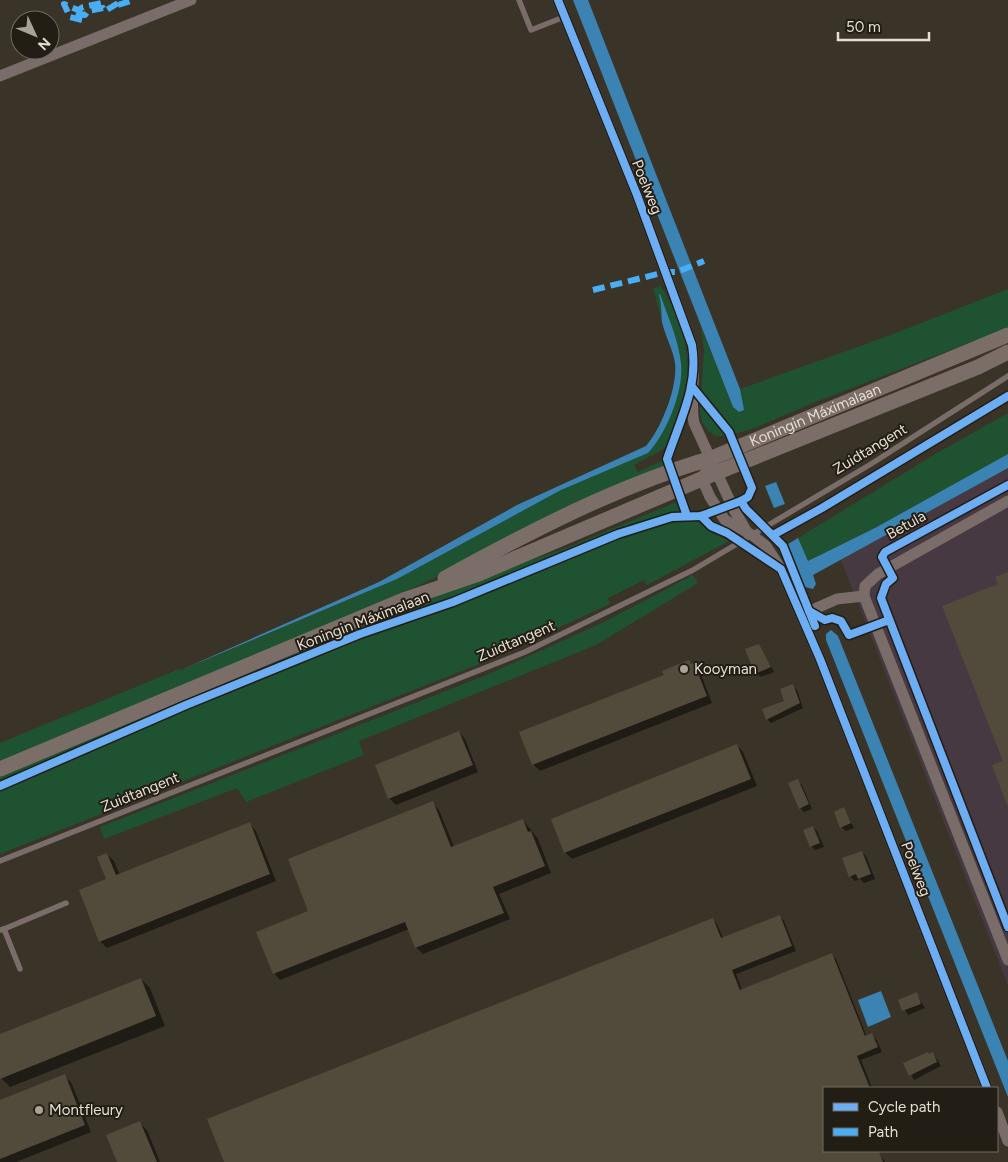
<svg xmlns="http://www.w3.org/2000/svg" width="1008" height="1162" font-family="Figtree,sans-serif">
  <rect width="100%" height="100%" fill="#3a3428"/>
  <!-- industrial -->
  <polygon fill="#473942" points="1008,460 1008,985 836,547"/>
  <!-- green -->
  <g fill="#1e5230">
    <path d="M661,286C680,317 693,356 687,392C684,411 674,430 667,447L634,465L638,472L664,460L666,468L392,598L0,761V743L179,669L181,670L397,579L561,490L648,453L671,414L681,366L660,295H659L663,306L662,321L653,288Z"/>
    <polygon points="1008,289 1008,327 997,332 813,403 752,429 727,436 716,436 708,431 702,422 700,410 704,351 701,327 733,407 739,412 743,410 740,389 888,336"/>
    <polygon points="1008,413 1008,454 875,528 808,561 798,538 937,453"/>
    <polygon points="679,501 683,513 668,516 619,532 449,601 378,625 58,756 0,782 0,776 493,572 561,550"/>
    <polygon points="696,520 710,532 729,541 647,585 644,580 608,598 610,604 482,663 0,854 0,788 167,716 364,637 464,602 594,548 665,521"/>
    <polygon points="693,575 698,583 596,645 359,741 364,755 246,802 237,788 104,839 100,827 489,674 604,622"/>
  </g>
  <!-- water -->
  <g fill="#3b83b2">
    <polygon points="573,0 588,0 740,389 744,410 739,412 733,407"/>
    <path d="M660,294C668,317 679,341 681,364C684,391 666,434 648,453L561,490L397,579L181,670L379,582L517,505L646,446C661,429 678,387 675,363C673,349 665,336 662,322C661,312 662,305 659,295Z"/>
    <polygon points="1008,454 1008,468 813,575 816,584 813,589 805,587 788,544 798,538 808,561 875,528"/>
    <polygon points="776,482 785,504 774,508 765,486"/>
    <polygon points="831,630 838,636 1008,1061 1008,1097 826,640 826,634"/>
    <polygon points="881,991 891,1017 868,1027 858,1000"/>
  </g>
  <!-- shadow -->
  <g fill="#0007">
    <polygon points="759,645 774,672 761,677 756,673"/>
    <polygon points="689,662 700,672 712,703 540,771 533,764"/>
    <polygon points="792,686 797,690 803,708 771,723 767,719 786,701"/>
    <polygon points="459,732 465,739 478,772 396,805 389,798"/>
    <polygon points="737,745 743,752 757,786 572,859 565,852"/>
    <polygon points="798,781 802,785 812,809 804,812 800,808"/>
    <polygon points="432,803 439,810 454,847 523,820 538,839 551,873 499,894 510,919 423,954 416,947 409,929 280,980 274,973 310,912"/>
    <polygon points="844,809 854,828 846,831 841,827"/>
    <polygon points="250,824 256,831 276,881 107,948 100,941 108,880 107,854 114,861 120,875"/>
    <polygon points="813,827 817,831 824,847 815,850 811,846"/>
    <polygon points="862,852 866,856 875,879 864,883 860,879 855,881 850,876"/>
    <polygon points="780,916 784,921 796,951 736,974 742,990 832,955 836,959 867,1037 872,1035 876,1039 882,1052 861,1060 872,1088 824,1088 824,1146 822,1147 824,1147 824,1151 879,1154 885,1162 225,1162 713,920 717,924 723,938"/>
    <polygon points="141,979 150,988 165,1026 10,1087 1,1078 0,1035"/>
    <polygon points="916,994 925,1008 908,1015 900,1000"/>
    <polygon points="933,1053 941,1066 914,1080 905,1063"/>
    <polygon points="64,1076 71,1082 91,1132 16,1162 0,1162 0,1101"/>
    <polygon points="140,1123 147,1130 160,1162 119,1162"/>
  </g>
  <!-- building -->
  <g fill="#524b3c">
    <polygon points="1008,572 1008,805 1007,805 992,765 1003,761 942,606 998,584 995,577"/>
    <polygon points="759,644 771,667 755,674 745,649"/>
    <polygon points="689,660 691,664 694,663 707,696 532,765 519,732 664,675 662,671"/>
    <polygon points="793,684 800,703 766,720 762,709 784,701 780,689"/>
    <polygon points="459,731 473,765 388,799 375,765"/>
    <polygon points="737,744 751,779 564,853 551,819"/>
    <polygon points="798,779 809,804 799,809 788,783"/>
    <polygon points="433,801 451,847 523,819 528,832 531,831 545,866 493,887 504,913 415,948 405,922 273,974 256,932 308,911 288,859"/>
    <polygon points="844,807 851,823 840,828 834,812"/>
    <polygon points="250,822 270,874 99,942 79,890 106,879 97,857 107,853 116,875"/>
    <polygon points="813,826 820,843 810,847 803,830"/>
    <polygon points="862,851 871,874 858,879 856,874 849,877 842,858"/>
    <polygon points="780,915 792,946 732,970 740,990 832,953 865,1036 872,1033 878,1047 857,1056 870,1088 824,1088 824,1151 879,1152 883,1162 224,1162 207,1119 713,918 721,938"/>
    <polygon points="141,978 156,1016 0,1079 0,1034"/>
    <polygon points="917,992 921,1004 902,1011 898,1000"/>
    <polygon points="928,1052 929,1054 933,1052 937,1062 909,1076 903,1063"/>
    <polygon points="65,1074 85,1125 0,1159 0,1100"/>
    <polygon points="140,1121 157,1162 117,1162 106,1135"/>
  </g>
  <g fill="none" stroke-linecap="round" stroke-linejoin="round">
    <!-- lane -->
    <g stroke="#796c69" stroke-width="5.5">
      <polyline points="519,0 531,30 564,17"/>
      <polyline points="0,861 525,652 693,570 871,464 1008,376"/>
      <polyline points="4,929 66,903"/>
      <polyline points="0,930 4,929 20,969"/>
    </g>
    <!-- street -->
    <g stroke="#796c69" stroke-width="11">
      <path d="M558,0L637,195L692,345C697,371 689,397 694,423L734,510L747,532"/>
      <polyline points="0,76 191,0"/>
      <polyline points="712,458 702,479 710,497 725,520 752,535 766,546 781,569 820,659 987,1088"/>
      <polyline points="1008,501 878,574 865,586 864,596 1008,960"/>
      <polyline points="801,615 837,599 864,596"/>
      <polyline points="997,1112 1008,1141"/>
    </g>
    <!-- secondary -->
    <g stroke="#7b6e69" stroke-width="15">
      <path id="s1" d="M445,578C531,531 617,486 712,458L1008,335"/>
      <polyline points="0,769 406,599 476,575 718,472 978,367 1008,352"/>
    </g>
    <!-- quiet -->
    <g stroke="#49aef6" stroke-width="6" stroke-dasharray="12 6" stroke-linecap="butt">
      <polyline points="118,5 134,0"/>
      <polyline points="76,13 85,15 88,11 103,8 105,11 123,0"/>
      <polyline points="82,20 70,17 64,4 78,10 83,7 102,3 101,0"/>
      <polyline points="593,290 666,272 677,272 704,261"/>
    </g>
    <!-- cycleway casing -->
    <g stroke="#231e15" stroke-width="11">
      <g id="cycleway">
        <path d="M558,0L637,195L692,345C699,386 680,420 667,459L687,516"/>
        <polyline points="1008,485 885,552 882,557 893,578 886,584 881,598 1008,927"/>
        <polyline points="741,501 746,509 783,546 815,626"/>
        <polyline points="701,516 711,526 727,533 781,569 820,659 987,1088"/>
        <polyline points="773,535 822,508 1008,396"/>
        <polyline points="809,611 825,620 832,618 841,621 849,635 889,620"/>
        <polyline points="0,786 186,705 360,634 453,602 618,534 672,517 701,516 741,501 748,497 752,488 729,432 693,388"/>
      </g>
    </g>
    <!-- cycleway -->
    <use href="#cycleway" stroke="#6dadf4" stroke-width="8"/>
  </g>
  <!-- markers -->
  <g fill="#a9a296" stroke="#231e15" stroke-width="2">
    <circle cx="684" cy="669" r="5"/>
    <circle cx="39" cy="1110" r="5"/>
  </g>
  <g text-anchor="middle" stroke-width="4" stroke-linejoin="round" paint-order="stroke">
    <!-- street labels -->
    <g font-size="15" fill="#e5ded1" stroke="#231e15">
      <text transform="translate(647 187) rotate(68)" y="5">Poelweg</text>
      <text dy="5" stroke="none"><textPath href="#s1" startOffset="405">Koningin Máximalaan</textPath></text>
      <text transform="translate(870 449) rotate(-31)" y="5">Zuidtangent</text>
      <text transform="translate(906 525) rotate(-29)" y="5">Betula</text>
      <text transform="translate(363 621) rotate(-21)" y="5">Koningin Máximalaan</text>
      <text transform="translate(516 641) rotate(-23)" y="5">Zuidtangent</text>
      <text transform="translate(140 792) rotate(-22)" y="5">Zuidtangent</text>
      <text transform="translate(916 869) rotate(69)" y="5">Poelweg</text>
    </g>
    <!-- poi labels -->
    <g font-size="15" fill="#e5ded1" stroke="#231e15" text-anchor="start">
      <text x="694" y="674">Kooyman</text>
      <text x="49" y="1115">Montfleury</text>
    </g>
  </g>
  <!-- legend -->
  <rect x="823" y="1087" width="175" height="65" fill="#231e15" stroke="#716b60"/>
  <rect x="833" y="1103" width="25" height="8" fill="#6dadf4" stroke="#716b60"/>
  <text x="868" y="1112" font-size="15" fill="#e5ded1">Cycle path</text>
  <rect x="833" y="1128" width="25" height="8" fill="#49aef6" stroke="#716b60"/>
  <text x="868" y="1137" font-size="15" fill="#e5ded1">Path</text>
  <!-- north arrow -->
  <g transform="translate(35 35) rotate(134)"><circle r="24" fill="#231e15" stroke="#716b60"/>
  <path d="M0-4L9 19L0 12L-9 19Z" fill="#a9a296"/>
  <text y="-8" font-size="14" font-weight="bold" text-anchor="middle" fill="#e5ded1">N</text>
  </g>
  <!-- scale -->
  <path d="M838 32v8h91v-8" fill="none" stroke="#e5ded1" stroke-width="2.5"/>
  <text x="846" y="32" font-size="15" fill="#e5ded1" stroke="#231e15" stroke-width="4" paint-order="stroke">50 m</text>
</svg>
